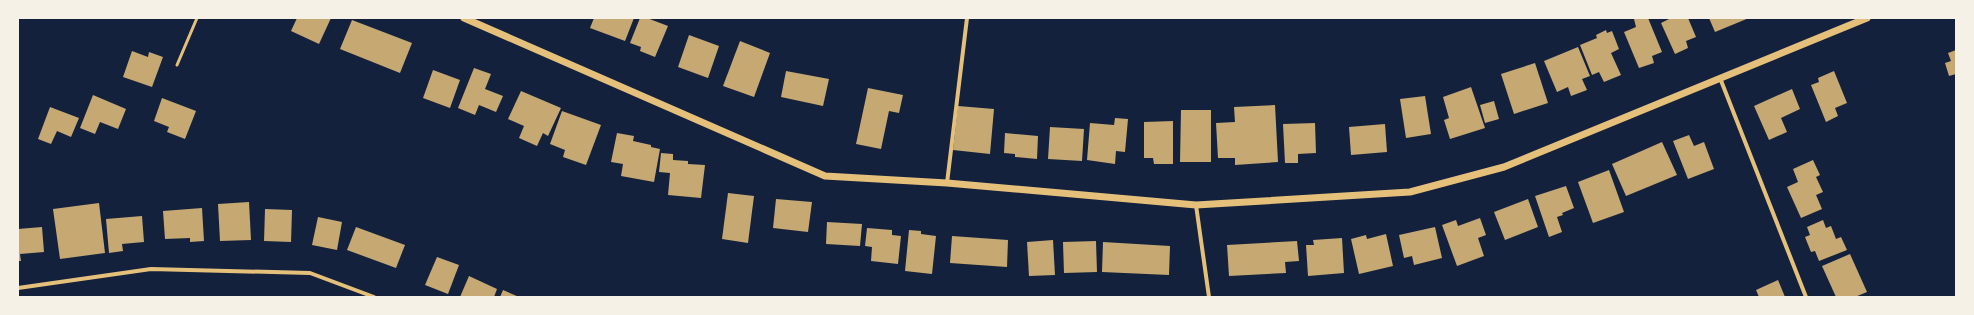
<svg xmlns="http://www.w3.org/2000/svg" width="1974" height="315" font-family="'Archivo Narrow',sans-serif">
  <rect width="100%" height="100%" fill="#14213d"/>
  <!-- building -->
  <g fill="#c6a872">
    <polygon points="297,18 331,18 319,44 291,31"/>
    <polygon points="594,18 634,18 625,41 590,28"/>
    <polygon points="640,18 647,18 668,26 655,57 640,51 641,47 630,43"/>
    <polygon points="1637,18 1648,18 1662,52 1652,56 1654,63 1639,68 1624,32 1636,27 1634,19"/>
    <polygon points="1671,18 1688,18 1696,37 1686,41 1688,48 1675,54 1661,23"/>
    <polygon points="1709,18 1749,18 1715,32"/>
    <polygon points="352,20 412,43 400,73 340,49"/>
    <polygon points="1606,30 1607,33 1612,31 1619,49 1611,53 1621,75 1604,82 1599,72 1592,75 1580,45 1597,38 1596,35"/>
    <polygon points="689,35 719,46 708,78 678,67"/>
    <polygon points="740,41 770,53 754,97 723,86"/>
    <polygon points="1578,47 1590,76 1582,79 1587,90 1571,96 1568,87 1557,92 1544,61"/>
    <polygon points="1956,50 1956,74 1949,76 1945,63 1951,61 1948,53"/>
    <polygon points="132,51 148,57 149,52 163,57 152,87 123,77"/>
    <polygon points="1535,63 1548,103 1514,114 1501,74"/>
    <polygon points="474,68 491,74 485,89 503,96 496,112 479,105 475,115 458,108"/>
    <polygon points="433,70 460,80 450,108 423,98"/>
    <polygon points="786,71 829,79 823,106 781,97"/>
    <polygon points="1834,71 1847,103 1835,108 1838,116 1826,122 1811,85 1819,82 1818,78"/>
    <polygon points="1471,87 1485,128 1450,139 1444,120 1449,118 1443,97"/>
    <polygon points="868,88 903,95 899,113 889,111 881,149 856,144"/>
    <polygon points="1792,89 1800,109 1781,118 1787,132 1769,140 1754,106"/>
    <polygon points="521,91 561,108 548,136 543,133 537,146 519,138 524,126 508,119"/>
    <polygon points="93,95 126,109 118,129 100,122 95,134 80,128"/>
    <polygon points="1425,96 1431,134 1406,138 1400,99"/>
    <polygon points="162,98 196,111 185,139 167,132 169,127 154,121"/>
    <polygon points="1494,101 1499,119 1485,123 1480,105"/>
    <polygon points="1275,105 1278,162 1235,165 1235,158 1218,158 1216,123 1235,122 1234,107"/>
    <polygon points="958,106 994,109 990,154 953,150"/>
    <polygon points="50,107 79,118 71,137 57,131 51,144 38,139"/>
    <polygon points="1181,110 1211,110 1211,162 1180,162"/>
    <polygon points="562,111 601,125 586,165 563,157 565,150 550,144"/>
    <polygon points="1115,118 1128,119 1125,152 1116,151 1115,164 1087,160 1090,123 1114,125"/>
    <polygon points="1173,121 1173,164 1154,164 1153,158 1144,158 1144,122"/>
    <polygon points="1315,123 1316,153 1298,154 1298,163 1285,163 1283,124"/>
    <polygon points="1385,124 1387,152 1351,155 1349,127"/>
    <polygon points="1050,127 1084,129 1082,161 1048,159"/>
    <polygon points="617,133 634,136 633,141 651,145 651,147 660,149 654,182 621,176 623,164 611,162"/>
    <polygon points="1005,133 1038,136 1037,159 1015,157 1015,154 1004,153"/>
    <polygon points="1689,135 1694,146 1704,142 1714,169 1688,179 1673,141"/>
    <polygon points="1662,142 1677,175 1626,196 1612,164"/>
    <polygon points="661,153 673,154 673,160 688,161 688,164 705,165 701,198 668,195 670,173 659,172"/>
    <polygon points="1813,160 1820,175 1816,177 1823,192 1816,195 1822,209 1801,218 1787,187 1798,182 1793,169"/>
    <polygon points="1609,170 1624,212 1593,223 1578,182"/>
    <polygon points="1566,186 1574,208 1562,213 1563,215 1557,217 1562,232 1549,237 1535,196"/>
    <polygon points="728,193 754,196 748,243 722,239"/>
    <polygon points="776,199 812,202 808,232 773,228"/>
    <polygon points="1528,199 1538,227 1505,240 1494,212"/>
    <polygon points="249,202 251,240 220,241 218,204"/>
    <polygon points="99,203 105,253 60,259 53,209"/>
    <polygon points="202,208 204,241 190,242 190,238 165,239 163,211"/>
    <polygon points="265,209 292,210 291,242 264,241"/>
    <polygon points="142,216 144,242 122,244 123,251 109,253 106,219"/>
    <polygon points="318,217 342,222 337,250 312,245"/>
    <polygon points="1480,218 1486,235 1478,238 1484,256 1457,266 1442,225 1456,220 1458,226"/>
    <polygon points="1823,220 1826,228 1831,226 1836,239 1841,237 1847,250 1819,261 1815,251 1811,252 1805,237 1810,235 1807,227"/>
    <polygon points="827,222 862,224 860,246 826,244"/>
    <polygon points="42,227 44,252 20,254 21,261 18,261 18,229"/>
    <polygon points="356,227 405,245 396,268 347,250"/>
    <polygon points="1435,227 1442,258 1414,265 1412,256 1404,258 1399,235"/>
    <polygon points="867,228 892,230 892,235 901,236 898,264 871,261 872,247 865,246"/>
    <polygon points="909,230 921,231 921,234 936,236 932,274 905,271"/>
    <polygon points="1386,234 1393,266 1359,274 1351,239 1366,235 1367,239"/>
    <polygon points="952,236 1008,240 1007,267 950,263"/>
    <polygon points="1342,238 1344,273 1308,276 1306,245 1314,245 1313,240"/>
    <polygon points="1053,240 1055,275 1029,276 1027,242"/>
    <polygon points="1096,241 1097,272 1064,273 1063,242"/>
    <polygon points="1297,241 1299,261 1285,262 1286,273 1229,276 1227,245"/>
    <polygon points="1103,242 1170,246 1169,275 1102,272"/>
    <polygon points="1850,254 1867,292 1855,297 1836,297 1822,266"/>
    <polygon points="437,257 459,265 448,294 425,285"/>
    <polygon points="469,276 497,289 494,297 460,297"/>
    <polygon points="1778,280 1785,297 1759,297 1756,290"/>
    <polygon points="503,290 519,297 500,297"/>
  </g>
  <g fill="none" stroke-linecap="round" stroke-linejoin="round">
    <!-- service -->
    <polyline stroke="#e5c07b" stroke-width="3" points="177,65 197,18"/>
    <!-- minor -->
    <g stroke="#e5c07b" stroke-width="4">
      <polyline points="1720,78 1806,297"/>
      <polyline points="947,183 967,18"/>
      <polyline points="1196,205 1209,297"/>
      <polyline points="18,288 151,269 310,273 374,297"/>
    </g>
    <!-- tertiary -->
    <polyline stroke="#e5c07b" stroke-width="7" points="464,18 825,176 947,183 1196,205 1410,192 1504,167 1867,18"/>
  </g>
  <!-- border -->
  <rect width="1974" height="315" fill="none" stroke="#f6f1e7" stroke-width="38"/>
</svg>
